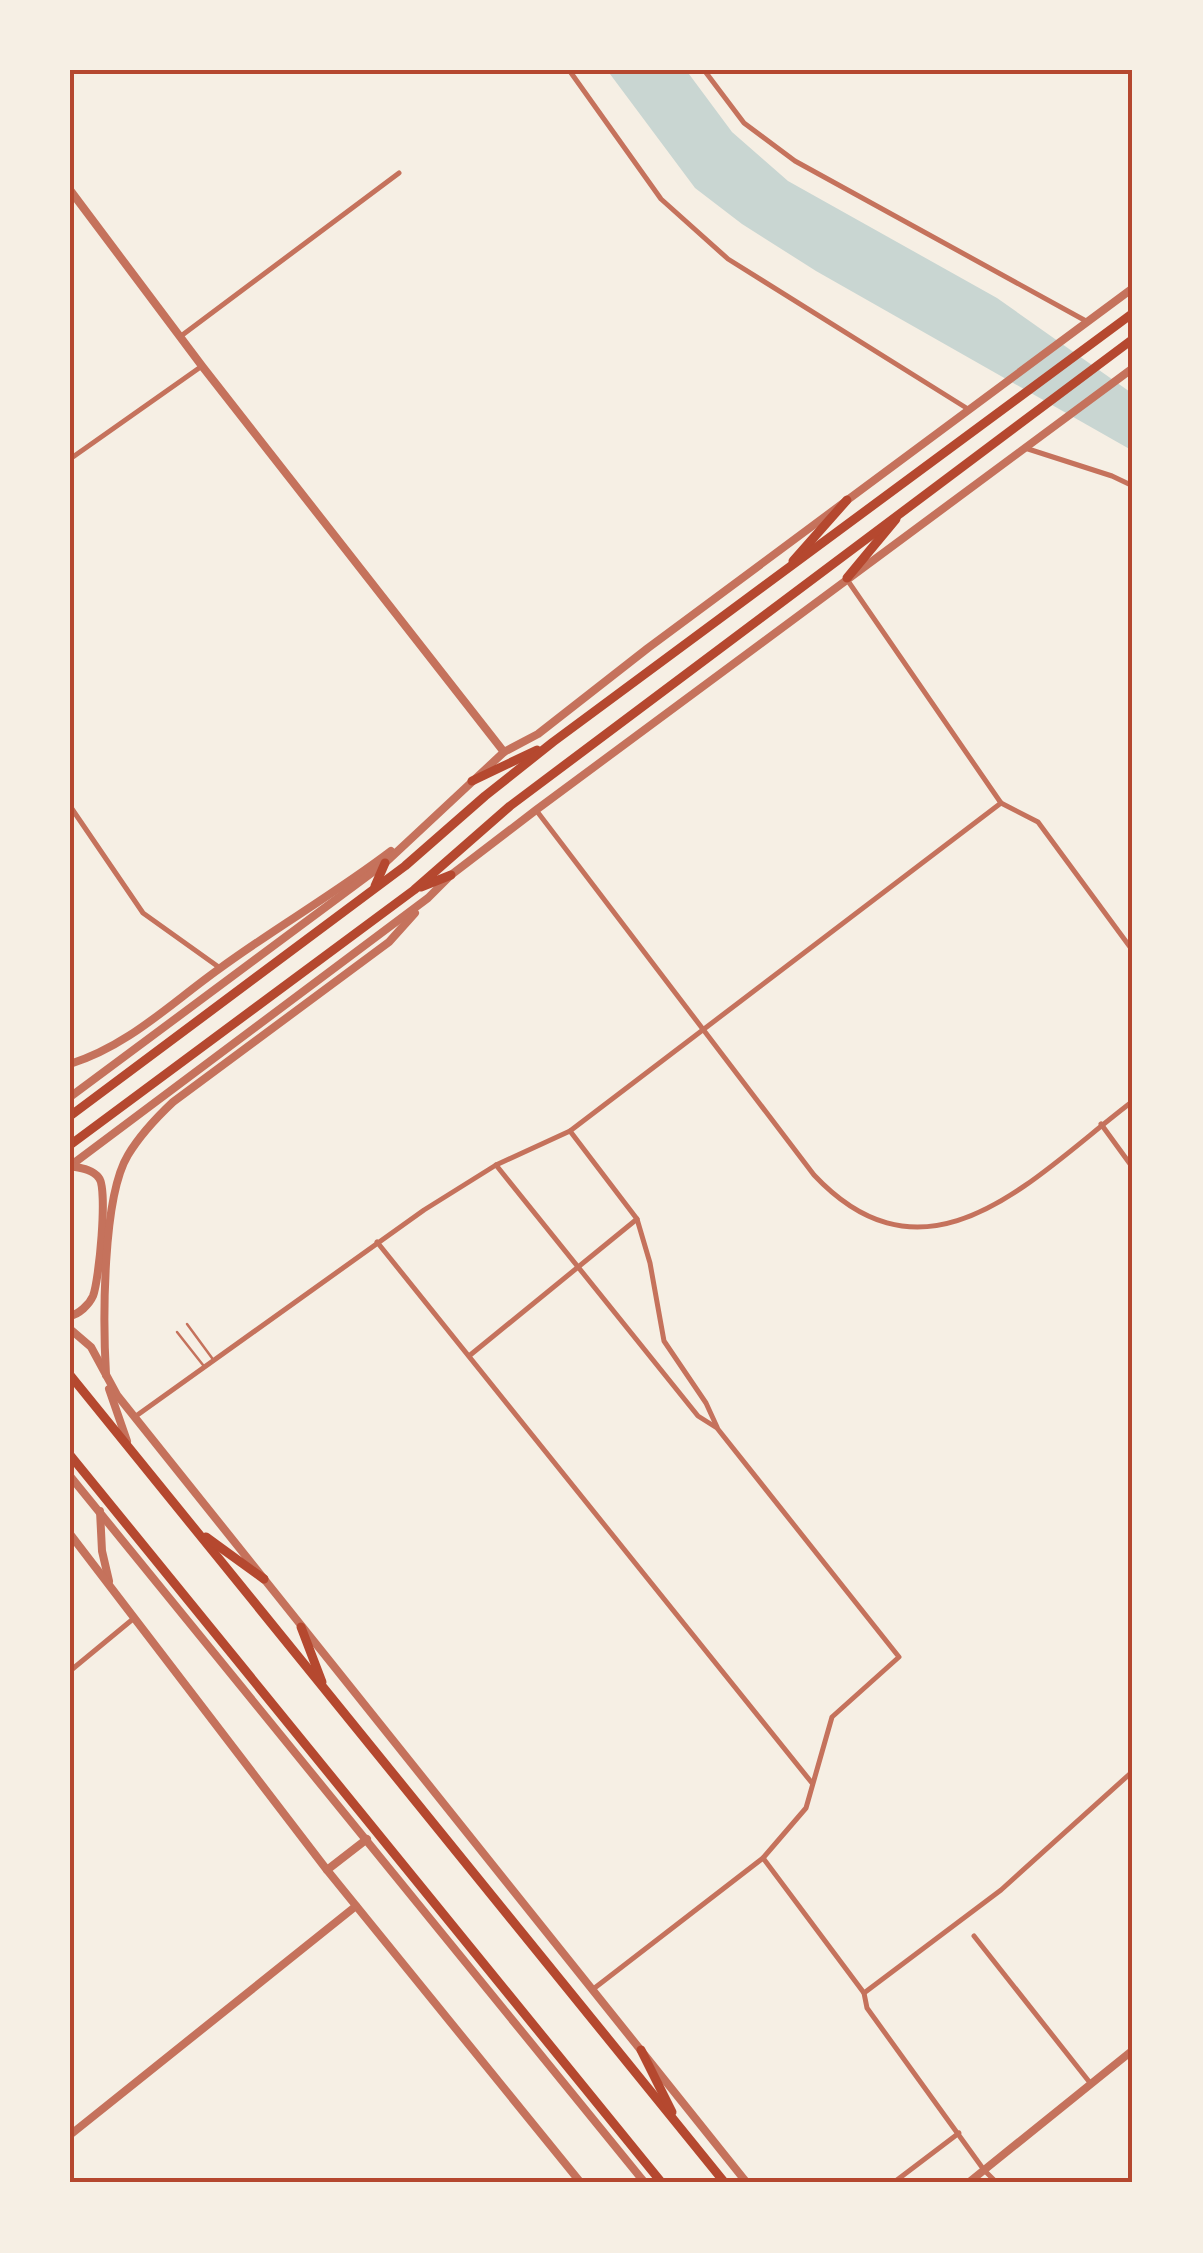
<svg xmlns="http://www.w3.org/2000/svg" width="1203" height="2253" font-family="Rubik,sans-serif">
  <rect width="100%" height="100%" fill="#f6efe4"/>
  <!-- water -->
  <polygon fill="#c9d6d2" points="607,70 686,70 732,132 788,181 997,298 1133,394 1133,451 816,271 742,224 695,188"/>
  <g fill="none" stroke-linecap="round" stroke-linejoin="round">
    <!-- service -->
    <g stroke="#c5725c" stroke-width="2.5">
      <polyline points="187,1324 212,1358"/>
      <polyline points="177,1332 203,1365"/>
    </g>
    <!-- minor -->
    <g stroke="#c5725c" stroke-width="5">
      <polyline points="569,70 661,199 728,259 968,409"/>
      <polyline points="704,70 744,123 795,161 1086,321"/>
      <polyline points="181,336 399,173"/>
      <polyline points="1025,448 1112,476 1133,486"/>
      <polyline points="70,459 202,366"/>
      <polyline points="848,581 1001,803 1038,822 1133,951"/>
      <polyline points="70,806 143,913 220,968"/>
      <path d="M536,810L814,1175C930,1298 1036,1174 1133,1101"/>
      <polyline points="1101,1124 1133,1168"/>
      <polyline points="570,1131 637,1219 650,1263 664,1341 706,1403 717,1427"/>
      <polyline points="496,1165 698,1416 717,1428 899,1657 832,1717 806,1808 763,1858 592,1990"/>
      <polyline points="377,1242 812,1783"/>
      <polyline points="469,1356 637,1219"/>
      <polyline points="136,1416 424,1210 496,1165 570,1131 1001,803"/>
      <polyline points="70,1671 133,1619"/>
      <polyline points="763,1858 864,1993 867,2008 984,2170 997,2183"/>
      <polyline points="974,1936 1091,2084"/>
      <polyline points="864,1993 1001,1890 1133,1771"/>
      <polyline points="893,2183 959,2133"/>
    </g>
    <!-- tertiary -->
    <g stroke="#c5725c" stroke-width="8">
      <polyline points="70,190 202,366 504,752"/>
      <path d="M70,1064C128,1046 170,1004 219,969C275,928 336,893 391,851"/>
      <polyline points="70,1097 385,863 504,752 538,734 648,648 1133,288"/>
      <polyline points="70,1166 428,898 451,875 536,810 1133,368"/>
      <path d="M70,1166C80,1168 92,1169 99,1178C108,1189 99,1281 93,1296C89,1305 79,1314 70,1316"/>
      <polyline points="70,1329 91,1347 117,1395 747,2183"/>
      <path d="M106,1375C103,1323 102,1198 128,1155C140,1135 156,1118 173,1102L389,942L415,913"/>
      <polyline points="109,1389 127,1441"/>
      <polyline points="70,1476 645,2183"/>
      <polyline points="100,1511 102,1551 109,1581"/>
      <polyline points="70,1534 327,1870 581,2183"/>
      <polyline points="327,1870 367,1839"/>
      <polyline points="70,2135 356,1906"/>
      <polyline points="968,2183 1133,2050"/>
    </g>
    <!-- trunk -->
    <g stroke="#b5482f" stroke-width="9">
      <polyline points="793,561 847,500"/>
      <polyline points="847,578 896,519"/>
      <polyline points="472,781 537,750"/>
      <polyline points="375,886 385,863"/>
      <polyline points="421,887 451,875"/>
      <polyline points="70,1116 405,866 485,796 553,742 1133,313"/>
      <polyline points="70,1145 414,890 510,806 1133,339"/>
      <polyline points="70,1375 725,2183"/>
      <polyline points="70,1455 662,2183"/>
      <polyline points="206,1537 264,1579"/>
      <polyline points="301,1627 322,1682"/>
      <polyline points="641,2050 672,2112"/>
    </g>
  </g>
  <!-- border -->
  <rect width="1203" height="2253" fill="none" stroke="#f6efe4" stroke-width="145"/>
  <rect x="72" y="72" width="1058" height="2108" fill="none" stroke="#b5482f" stroke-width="4"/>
</svg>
